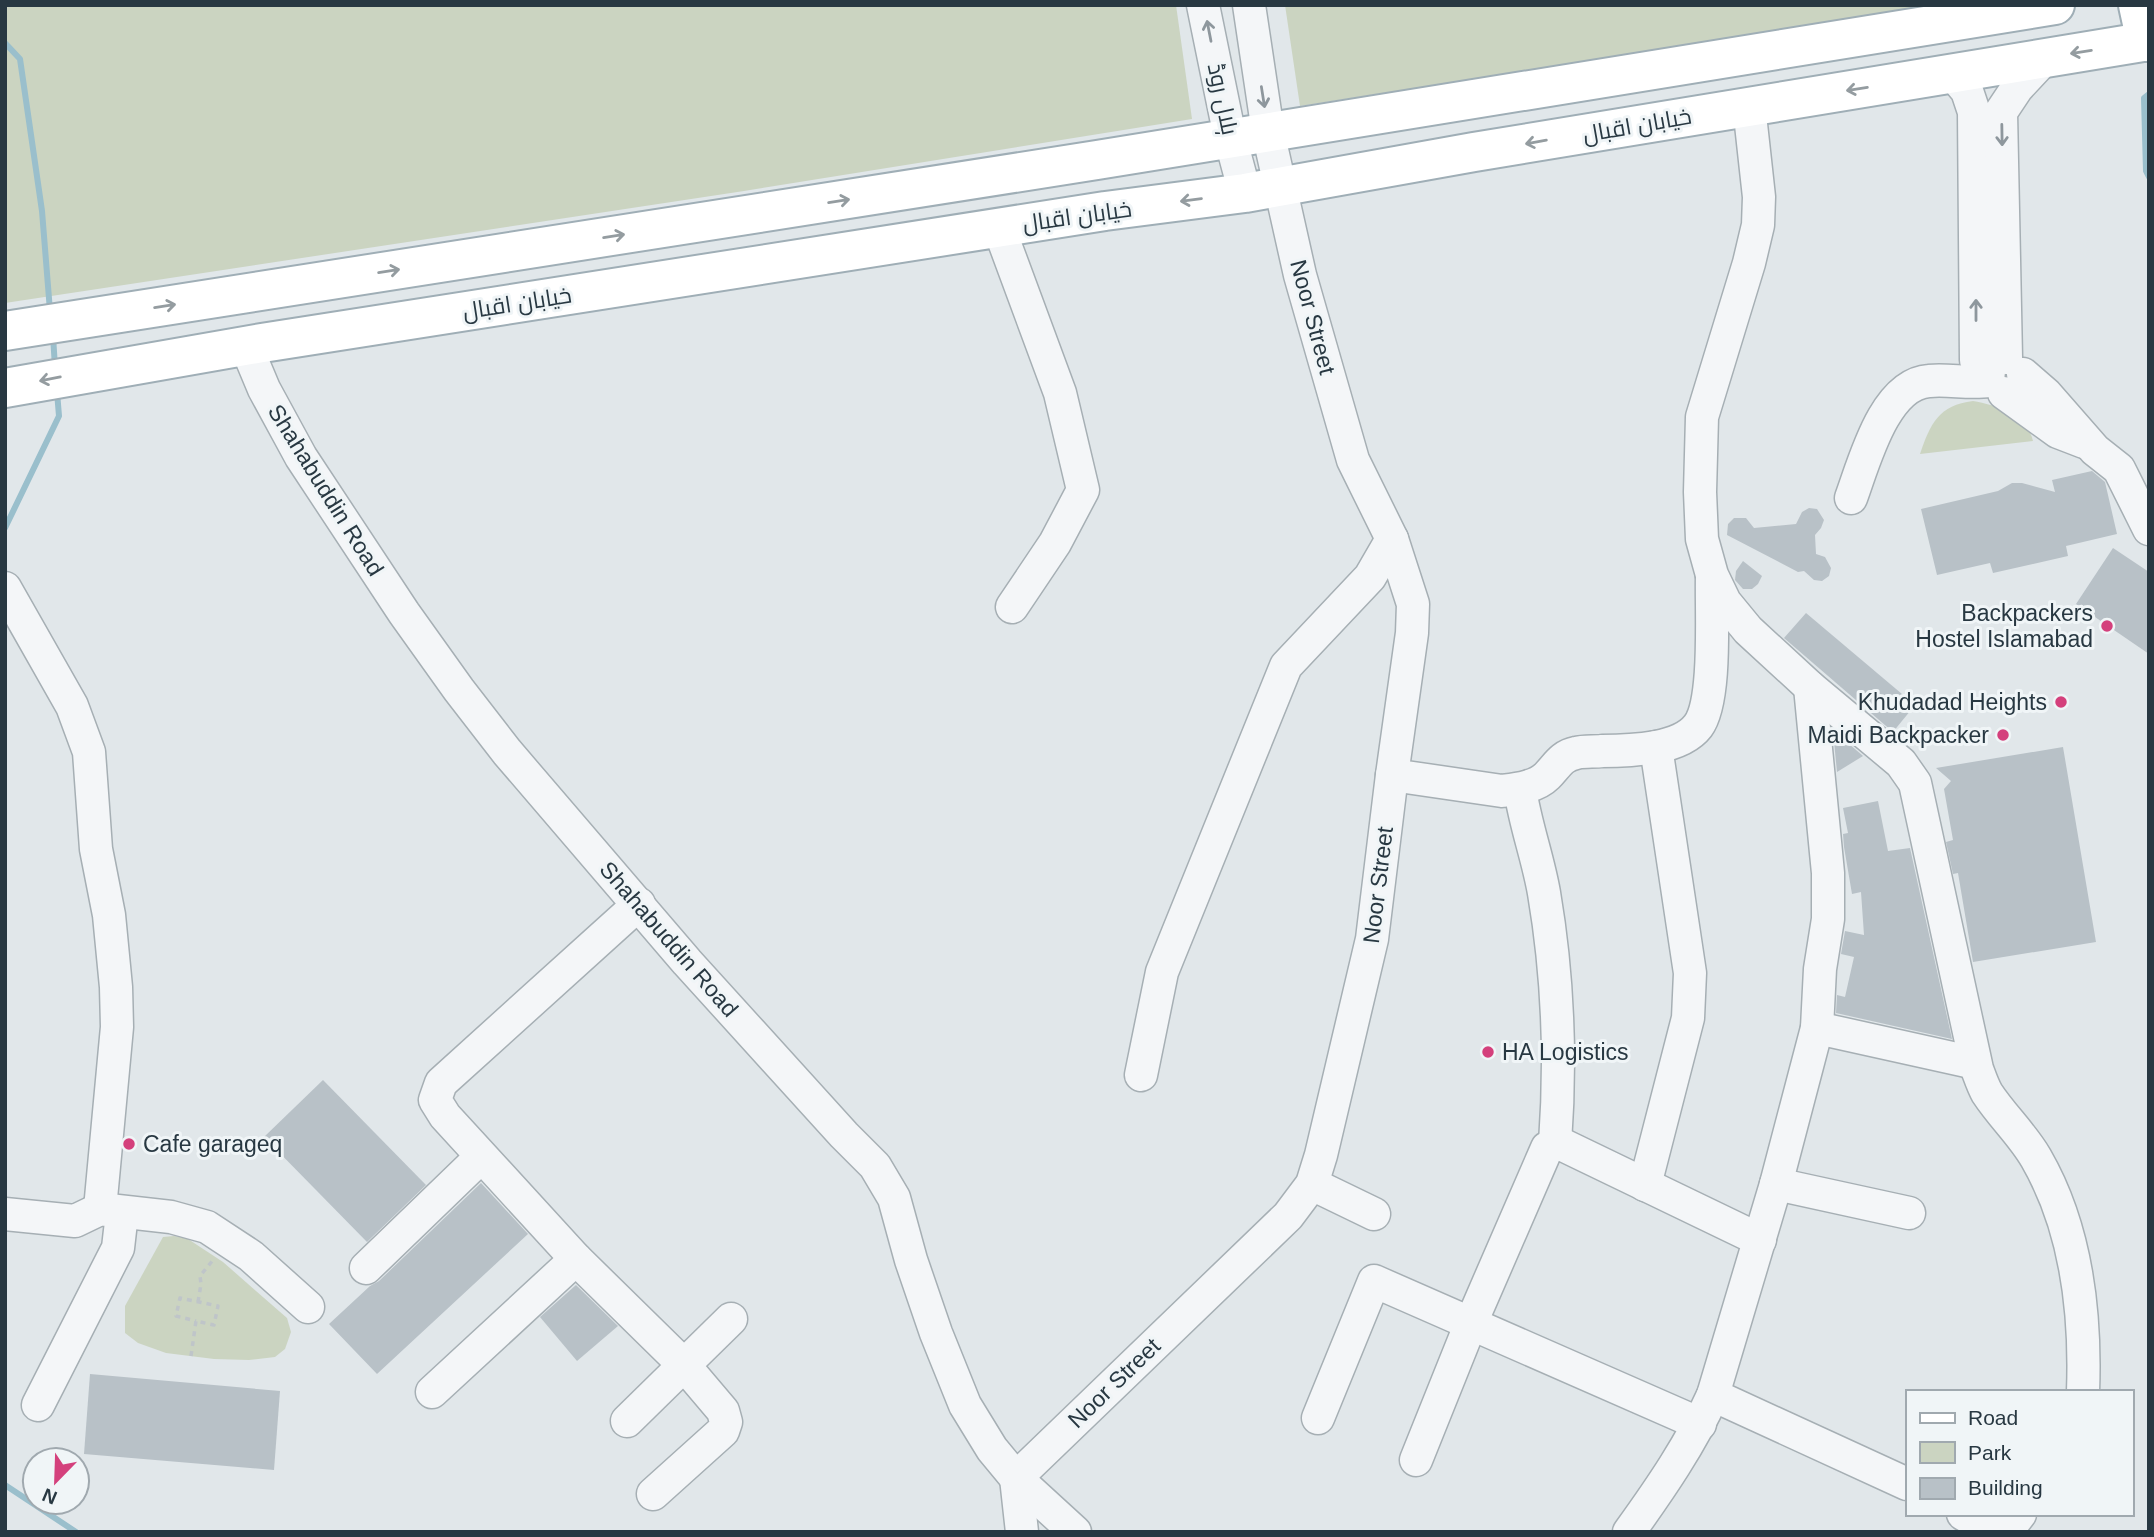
<svg xmlns="http://www.w3.org/2000/svg" width="2154" height="1537" font-family="Helvetica,Cairo,sans-serif">
  <rect width="100%" height="100%" fill="#e1e7ea"/>
  <!-- green -->
  <g fill="#cbd4c1">
    <polygon points="5,5 1176,5 1192,119 744,191 5,303"/>
    <polygon points="1285,5 1949,5 1300,106"/>
    <path d="M1973,401C1996,405 2027,415 2033,441L1920,454C1930,424 1939,405 1973,401Z"/>
    <polygon points="174,1236 188,1239 223,1262 287,1318 291,1332 285,1349 275,1357 249,1360 214,1359 166,1353 138,1343 125,1333 125,1306 163,1237"/>
  </g>
  <g fill="none" stroke-linecap="round" stroke-linejoin="round">
    <!-- stream -->
    <g stroke="#9abfcc" stroke-width="6">
      <polyline points="5,43 20,59 42,211 50,311"/>
      <polyline points="2149,94 2144,98 2146,171 2149,177"/>
      <polyline points="53,336 55,367"/>
      <polyline points="5,528 59,416 57,392"/>
      <polyline points="5,1485 76,1532"/>
    </g>
  </g>
  <!-- building -->
  <g fill="#b8c1c7">
    <polygon points="2092,471 2105,482 2117,534 2066,546 2068,556 1993,573 1990,563 1937,575 1921,509 1998,491 2012,483 2022,483 2055,492 2052,480"/>
    <polygon points="1809,508 1817,509 1824,520 1821,528 1815,535 1816,554 1825,557 1831,568 1829,576 1822,581 1814,580 1804,571 1798,572 1727,535 1728,524 1734,518 1746,518 1754,528 1796,524 1802,512"/>
    <polygon points="2113,548 2149,572 2149,654 2076,604"/>
    <polygon points="1743,561 1762,576 1758,584 1752,589 1743,589 1735,580 1736,571"/>
    <polygon points="1806,613 1915,705 1893,732 1784,638"/>
    <polygon points="1833,730 1863,756 1837,772 1833,731"/>
    <polygon points="2063,747 2096,942 1973,962 1958,873 1953,874 1946,842 1953,840 1944,789 1951,781 1936,768"/>
    <polygon points="1878,801 1888,851 1910,848 1952,1039 1836,1013 1837,995 1845,997 1854,957 1841,954 1845,931 1864,935 1861,892 1852,894 1844,847 1843,834 1848,833 1843,808"/>
    <polygon points="323,1080 426,1185 367,1242 264,1137"/>
    <polygon points="481,1183 528,1234 377,1374 329,1324 370,1286 379,1281"/>
    <polygon points="576,1285 618,1326 577,1361 540,1317"/>
    <polygon points="90,1374 280,1391 274,1470 84,1454"/>
  </g>
  <g fill="none" stroke-linecap="round" stroke-linejoin="round">
    <!-- minor casing -->
    <g stroke="#a6afb4" stroke-width="35">
      <g id="minor">
        <polyline points="1203,5 1230,137 1245,193"/>
        <polyline points="1952,73 1967,91 1974,112 1976,360 1979,366 1989,372"/>
        <path d="M1749,106L1759,197L1758,225L1749,263L1702,417L1700,492L1702,539L1712,575L1725,602L1748,630L1810,687L1901,763L1915,783L1977,1069C1980,1077 1983,1086 1987,1093C2002,1116 2022,1134 2036,1158C2076,1227 2086,1313 2083,1392"/>
        <polyline points="999,228 1060,393 1083,490 1055,543 1012,607"/>
        <polyline points="246,346 264,389 301,457 404,613 459,690 507,752 687,962 844,1135 875,1166 894,1198 911,1260 936,1333 965,1405 992,1449 1016,1478 1075,1532"/>
        <polyline points="2006,358 2001,112 2017,88 2045,58"/>
        <polyline points="2023,374 2046,394 2095,450 2119,469 2149,529"/>
        <polyline points="2004,393 2058,432 2084,442"/>
        <path d="M1851,498C1864,463 1884,384 1929,381C1949,379 1969,384 1989,381"/>
        <polyline points="5,588 72,706 89,752 96,849 109,915 116,987 117,1027 100,1209"/>
        <path d="M1392,775L1502,791C1517,789 1536,787 1547,776C1557,766 1561,756 1576,753C1584,751 1594,752 1602,751C1621,751 1638,750 1656,747C1672,744 1688,739 1698,726C1717,701 1711,611 1712,577"/>
        <path d="M1520,789C1525,824 1538,858 1544,893C1558,975 1561,1061 1555,1144"/>
        <polyline points="639,904 441,1083 435,1100 445,1116 576,1259 684,1365 723,1411 726,1422 723,1431 653,1494"/>
        <polyline points="1817,1028 1975,1063"/>
        <polyline points="1141,1075 1162,972 1286,666 1370,577 1392,539"/>
        <polyline points="1312,1184 1374,1214"/>
        <polyline points="1776,1184 1909,1213"/>
        <polyline points="1645,1185 1688,1018 1690,973 1656,747"/>
        <polyline points="5,1214 75,1221 100,1209 171,1217 207,1227 251,1256 308,1307"/>
        <polyline points="366,1268 481,1157"/>
        <polyline points="432,1392 576,1259"/>
        <polyline points="1713,1395 1907,1484"/>
        <polyline points="38,1405 118,1248 122,1213"/>
        <polyline points="1318,1418 1374,1281 1700,1424"/>
        <polyline points="627,1421 731,1319"/>
        <polyline points="1416,1460 1471,1323 1547,1148 1555,1144 1563,1145 1760,1240"/>
        <polyline points="1963,1514 1994,1532"/>
        <polyline points="1022,1532 1016,1478 1288,1216 1312,1184 1321,1155 1372,939 1392,775 1412,633 1413,604 1392,539 1353,460 1300,275 1268,132 1249,5"/>
        <path d="M1629,1532C1660,1489 1691,1444 1713,1395L1776,1184L1817,1028L1820,969L1828,919V873L1810,687"/>
        <polyline points="2006,1532 2020,1514"/>
      </g>
    </g>
    <!-- major casing -->
    <g stroke="#9faeb6" stroke-width="42">
      <g id="major">
        <polyline points="2138,5 2146,42"/>
        <polyline points="5,331 1097,160 2055,5"/>
        <polyline points="5,388 262,343 1105,211 1245,193 1474,152 2149,41"/>
      </g>
    </g>
    <!-- path -->
    <g stroke="#bfc5c9" stroke-width="3.5" stroke-dasharray="5 5" stroke-linecap="butt">
      <polyline points="198,1302 201,1284 200,1276 213,1260"/>
      <polyline points="191,1356 196,1321 214,1325 218,1306 180,1298 176,1316 196,1321"/>
    </g>
    <!-- minor -->
    <use href="#minor" stroke="#f4f6f8" stroke-width="32"/>
    <!-- major -->
    <use href="#major" stroke="#fff" stroke-width="38"/>
  </g>
  <!-- one-way arrows -->
  <defs><path id="oneway-shaft" d="M-6 0H5M1.5-3L5.5 0L1.5 3" fill="none" stroke-width="1.6" stroke-linecap="round" stroke-linejoin="round" transform="scale(1.75)"/></defs>
  <g stroke="#8e979d">
    <use href="#oneway-shaft" transform="translate(1209 31) rotate(-101)"/>
    <use href="#oneway-shaft" transform="translate(1263 97) rotate(81)"/>
    <use href="#oneway-shaft" transform="translate(2002 135) rotate(89)"/>
    <use href="#oneway-shaft" transform="translate(1976 310) rotate(-90)"/>
  </g>
  <g stroke="#949ca0">
    <use href="#oneway-shaft" transform="translate(2081 52) rotate(171)"/>
    <use href="#oneway-shaft" transform="translate(1857 89) rotate(171)"/>
    <use href="#oneway-shaft" transform="translate(1536 142) rotate(170)"/>
    <use href="#oneway-shaft" transform="translate(1191 200) rotate(173)"/>
    <use href="#oneway-shaft" transform="translate(839 201) rotate(-9)"/>
    <use href="#oneway-shaft" transform="translate(614 236) rotate(-9)"/>
    <use href="#oneway-shaft" transform="translate(389 271) rotate(-9)"/>
    <use href="#oneway-shaft" transform="translate(165 306) rotate(-9)"/>
    <use href="#oneway-shaft" transform="translate(50 379) rotate(169)"/>
  </g>
  <!-- markers -->
  <g fill="#d4407c" stroke="#f0f5f7" stroke-width="2.5">
    <circle cx="2107" cy="626" r="7"/>
    <circle cx="2061" cy="702" r="7"/>
    <circle cx="2003" cy="735" r="7"/>
    <circle cx="1488" cy="1052" r="7"/>
    <circle cx="129" cy="1144" r="7"/>
  </g>
  <g text-anchor="middle" stroke-width="6" stroke-linejoin="round" paint-order="stroke">
    <!-- street labels -->
    <g font-size="23" fill="#283842" stroke="#f0f5f7">
      <text transform="translate(1223 99) rotate(78)" y="8">ہلال روڈ</text>
      <text transform="translate(1637 125) rotate(-10)" y="8">خیابان اقبال</text>
      <text transform="translate(1077 216) rotate(-8)" y="8">خیابان اقبال</text>
      <text transform="translate(517 303) rotate(-9)" y="8">خیابان اقبال</text>
      <text transform="translate(1313 317) rotate(75)" y="8">Noor Street</text>
      <text transform="translate(326 490) rotate(58)" y="8">Shahabuddin Road</text>
      <text transform="translate(1378 885) rotate(-83)" y="8">Noor Street</text>
      <text transform="translate(669 939) rotate(49)" y="8">Shahabuddin Road</text>
      <text transform="translate(1114 1383) rotate(-44)" y="8">Noor Street</text>
    </g>
    <!-- poi labels -->
    <g font-size="23" fill="#283842" stroke="#f0f5f7" text-anchor="end">
      <text x="2093" y="621">Backpackers<tspan x="2093" dy="26">Hostel Islamabad</tspan></text>
      <text x="2047" y="710">Khudadad Heights</text>
      <text x="1989" y="743">Maidi Backpacker</text>
      <text x="1502" y="1060" text-anchor="start">HA Logistics</text>
      <text x="143" y="1152" text-anchor="start">Cafe garageq</text>
    </g>
  </g>
  <!-- border -->
  <rect width="2154" height="1537" fill="none" stroke="#283842" stroke-width="14"/>
  <!-- legend -->
  <rect x="1906" y="1390" width="228" height="126" fill="#f0f5f7" stroke="#a0a9af" stroke-width="2"/>
  <rect x="1920" y="1413" width="35" height="10" fill="#ffffff" stroke="#a0a9af" stroke-width="2"/>
  <text x="1968" y="1425" font-size="21" fill="#283842">Road</text>
  <rect x="1920" y="1442" width="35" height="21" fill="#cbd4c1" stroke="#a0a9af" stroke-width="2"/>
  <text x="1968" y="1460" font-size="21" fill="#283842">Park</text>
  <rect x="1920" y="1478" width="35" height="21" fill="#b8c1c7" stroke="#a0a9af" stroke-width="2"/>
  <text x="1968" y="1495" font-size="21" fill="#283842">Building</text>
  <!-- north arrow -->
  <g transform="translate(56 1481) rotate(203)"><circle r="33" fill="#f0f5f7" stroke="#a0a9af" stroke-width="2"/>
  <path d="M0-5L12 26L0 18L-12 26Z" fill="#d4407c"/>
  <text y="-10" font-size="19" font-weight="bold" text-anchor="middle" fill="#283842">N</text>
  </g>
</svg>
